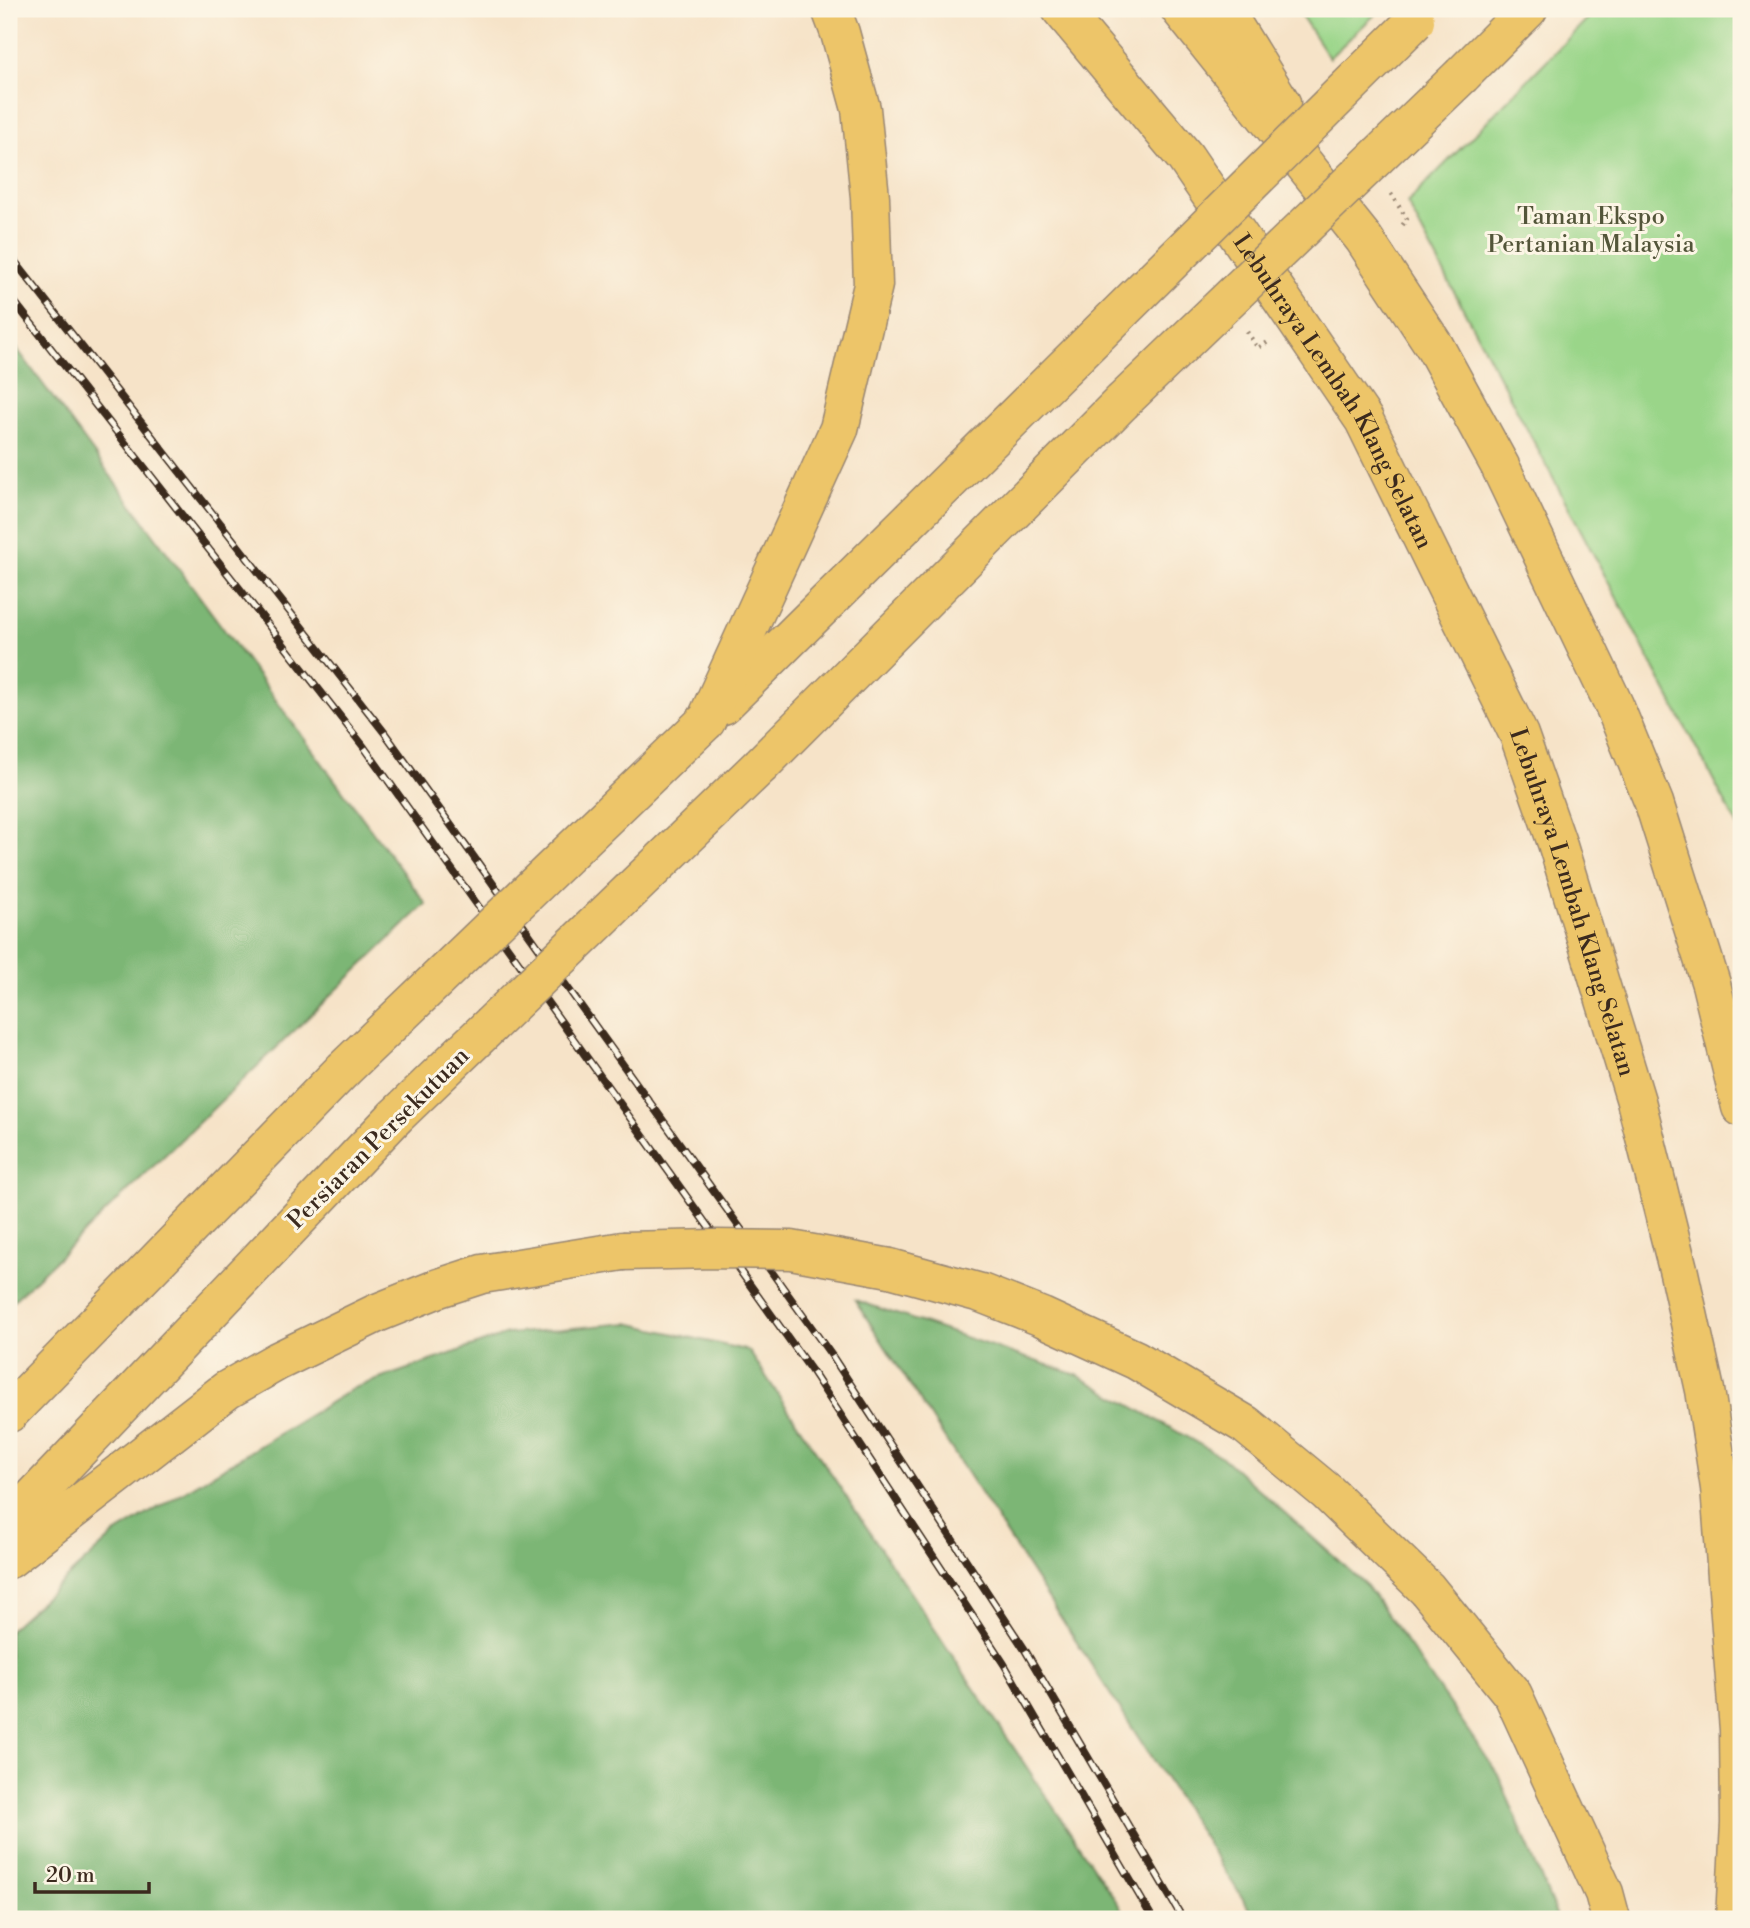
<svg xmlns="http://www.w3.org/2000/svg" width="1750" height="1928" font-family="'Libre Bodoni',serif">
  <rect width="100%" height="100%" fill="#fcf5e5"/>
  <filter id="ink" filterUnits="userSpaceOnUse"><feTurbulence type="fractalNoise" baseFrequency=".0143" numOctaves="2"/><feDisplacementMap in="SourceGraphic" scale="14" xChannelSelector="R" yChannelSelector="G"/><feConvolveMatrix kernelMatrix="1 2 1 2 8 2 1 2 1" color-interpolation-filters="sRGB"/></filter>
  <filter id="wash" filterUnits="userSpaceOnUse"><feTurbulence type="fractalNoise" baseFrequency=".00686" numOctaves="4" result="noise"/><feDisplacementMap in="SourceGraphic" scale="28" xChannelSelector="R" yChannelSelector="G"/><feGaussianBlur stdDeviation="1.57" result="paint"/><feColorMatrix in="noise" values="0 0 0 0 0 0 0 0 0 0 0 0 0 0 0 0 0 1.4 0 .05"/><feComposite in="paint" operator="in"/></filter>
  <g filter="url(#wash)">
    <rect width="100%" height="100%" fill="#f6e3c8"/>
    <!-- green -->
    <g fill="#9ad589" stroke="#6a8054" stroke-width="2">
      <polygon points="1297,9 1381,9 1329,58"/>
      <polygon points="1597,9 1741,9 1741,832 1407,203"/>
    </g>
    <!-- forest -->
    <g fill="#7bb675" stroke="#5b704a" stroke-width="2">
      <polygon points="9,338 426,904 9,1305"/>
      <polygon points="855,1300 1077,1375 1222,1457 1367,1586 1498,1774 1558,1919 1256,1919"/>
      <polygon points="628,1323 749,1351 1128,1919 9,1919 9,1630 115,1534 354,1388 507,1334"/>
    </g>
  </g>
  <g filter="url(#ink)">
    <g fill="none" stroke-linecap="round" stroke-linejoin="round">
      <!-- primary casing -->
      <g stroke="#988673" stroke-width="41">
        <g id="primary">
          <polyline points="9,1413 343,1070"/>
          <polyline points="9,1523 395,1117"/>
        </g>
      </g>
      <!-- highway casing -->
      <g stroke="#988673" stroke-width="41">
        <g id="highway">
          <path id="s1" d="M1061,9L1185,157L1364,420L1519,735L1557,843L1636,1101L1679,1273L1705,1390L1720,1488L1739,1730L1740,1823L1735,1919"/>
          <polyline points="1180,9 1364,239 1435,347 1500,466 1614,705 1654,803 1711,984 1741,1107"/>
          <polyline points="1223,9 1281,103"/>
          <polyline points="1462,75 1528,9"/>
          <polyline points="723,705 1078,354"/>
          <polyline points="706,721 839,429 873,285 870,197 861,109 840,33 831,9"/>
          <polyline points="761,765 1122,402"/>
          <polyline points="890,1268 981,1293 1042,1317 1136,1360 1246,1425 1327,1492 1427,1589 1513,1695 1604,1893 1611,1919"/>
          <polyline points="9,1559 227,1390 278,1361 377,1313 439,1288 482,1274 623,1251"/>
        </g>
      </g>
      <!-- path -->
      <g stroke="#988673" stroke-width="4.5" stroke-dasharray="2 5" stroke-linecap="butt">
        <polyline points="1391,194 1407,219 1401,227"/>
        <polyline points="1247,332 1258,348 1268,342"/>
      </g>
      <!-- primary -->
      <use href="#primary" stroke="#edc569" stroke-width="38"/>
      <!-- highway -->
      <use href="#highway" stroke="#edc569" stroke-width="38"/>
      <!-- rail casing -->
      <g stroke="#3b2a1e" stroke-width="8">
        <g id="rail">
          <polyline points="9,254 384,732 832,1356 1025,1650 1183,1919"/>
          <polyline points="9,295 364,747 811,1370 1004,1664 1153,1919"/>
        </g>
      </g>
      <!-- rail -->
      <use href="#rail" stroke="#fcf5e5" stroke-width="5" stroke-dasharray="16" stroke-linecap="butt"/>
      <!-- primary-bridge casing -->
      <g stroke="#988673" stroke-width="41" stroke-linecap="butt">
        <g id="primary-bridge">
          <polyline points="343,1070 706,721"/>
          <polyline points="395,1117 761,765"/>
        </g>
      </g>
      <!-- highway-bridge casing -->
      <g stroke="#988673" stroke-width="41" stroke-linecap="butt">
        <g id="highway-bridge">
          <polyline points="1078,354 1415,21"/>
          <polyline points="1122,402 1462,75"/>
          <polyline points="623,1251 715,1249 791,1250 890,1268"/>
        </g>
      </g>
      <!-- primary-bridge -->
      <use href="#primary-bridge" stroke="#edc569" stroke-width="38"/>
      <!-- highway-bridge -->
      <use href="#highway-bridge" stroke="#edc569" stroke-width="38"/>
    </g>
  </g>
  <g text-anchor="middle" stroke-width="6" stroke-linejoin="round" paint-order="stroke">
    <!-- park labels -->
    <g font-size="24" fill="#535539" stroke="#fcf5e5">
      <text x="1591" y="224">Taman Ekspo<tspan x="1591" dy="28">Pertanian Malaysia</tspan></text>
    </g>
    <!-- street labels -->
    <g font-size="24" fill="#3b2a1e" stroke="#fcf5e5">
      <text dy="8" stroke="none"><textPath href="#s1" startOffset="471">Lebuhraya Lembah Klang Selatan</textPath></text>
      <text dy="8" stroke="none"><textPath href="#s1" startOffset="1038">Lebuhraya Lembah Klang Selatan</textPath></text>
      <text transform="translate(378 1138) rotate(-45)" y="8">Persiaran Persekutuan</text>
    </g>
  </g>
  <!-- margin -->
  <rect width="1750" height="1928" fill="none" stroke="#fcf5e5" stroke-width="35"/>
  <!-- scale -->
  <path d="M35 1882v10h114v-10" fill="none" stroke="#3b2a1e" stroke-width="3.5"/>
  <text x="46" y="1882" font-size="21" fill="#3b2a1e" stroke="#fcf5e5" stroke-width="5" paint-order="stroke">20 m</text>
</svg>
